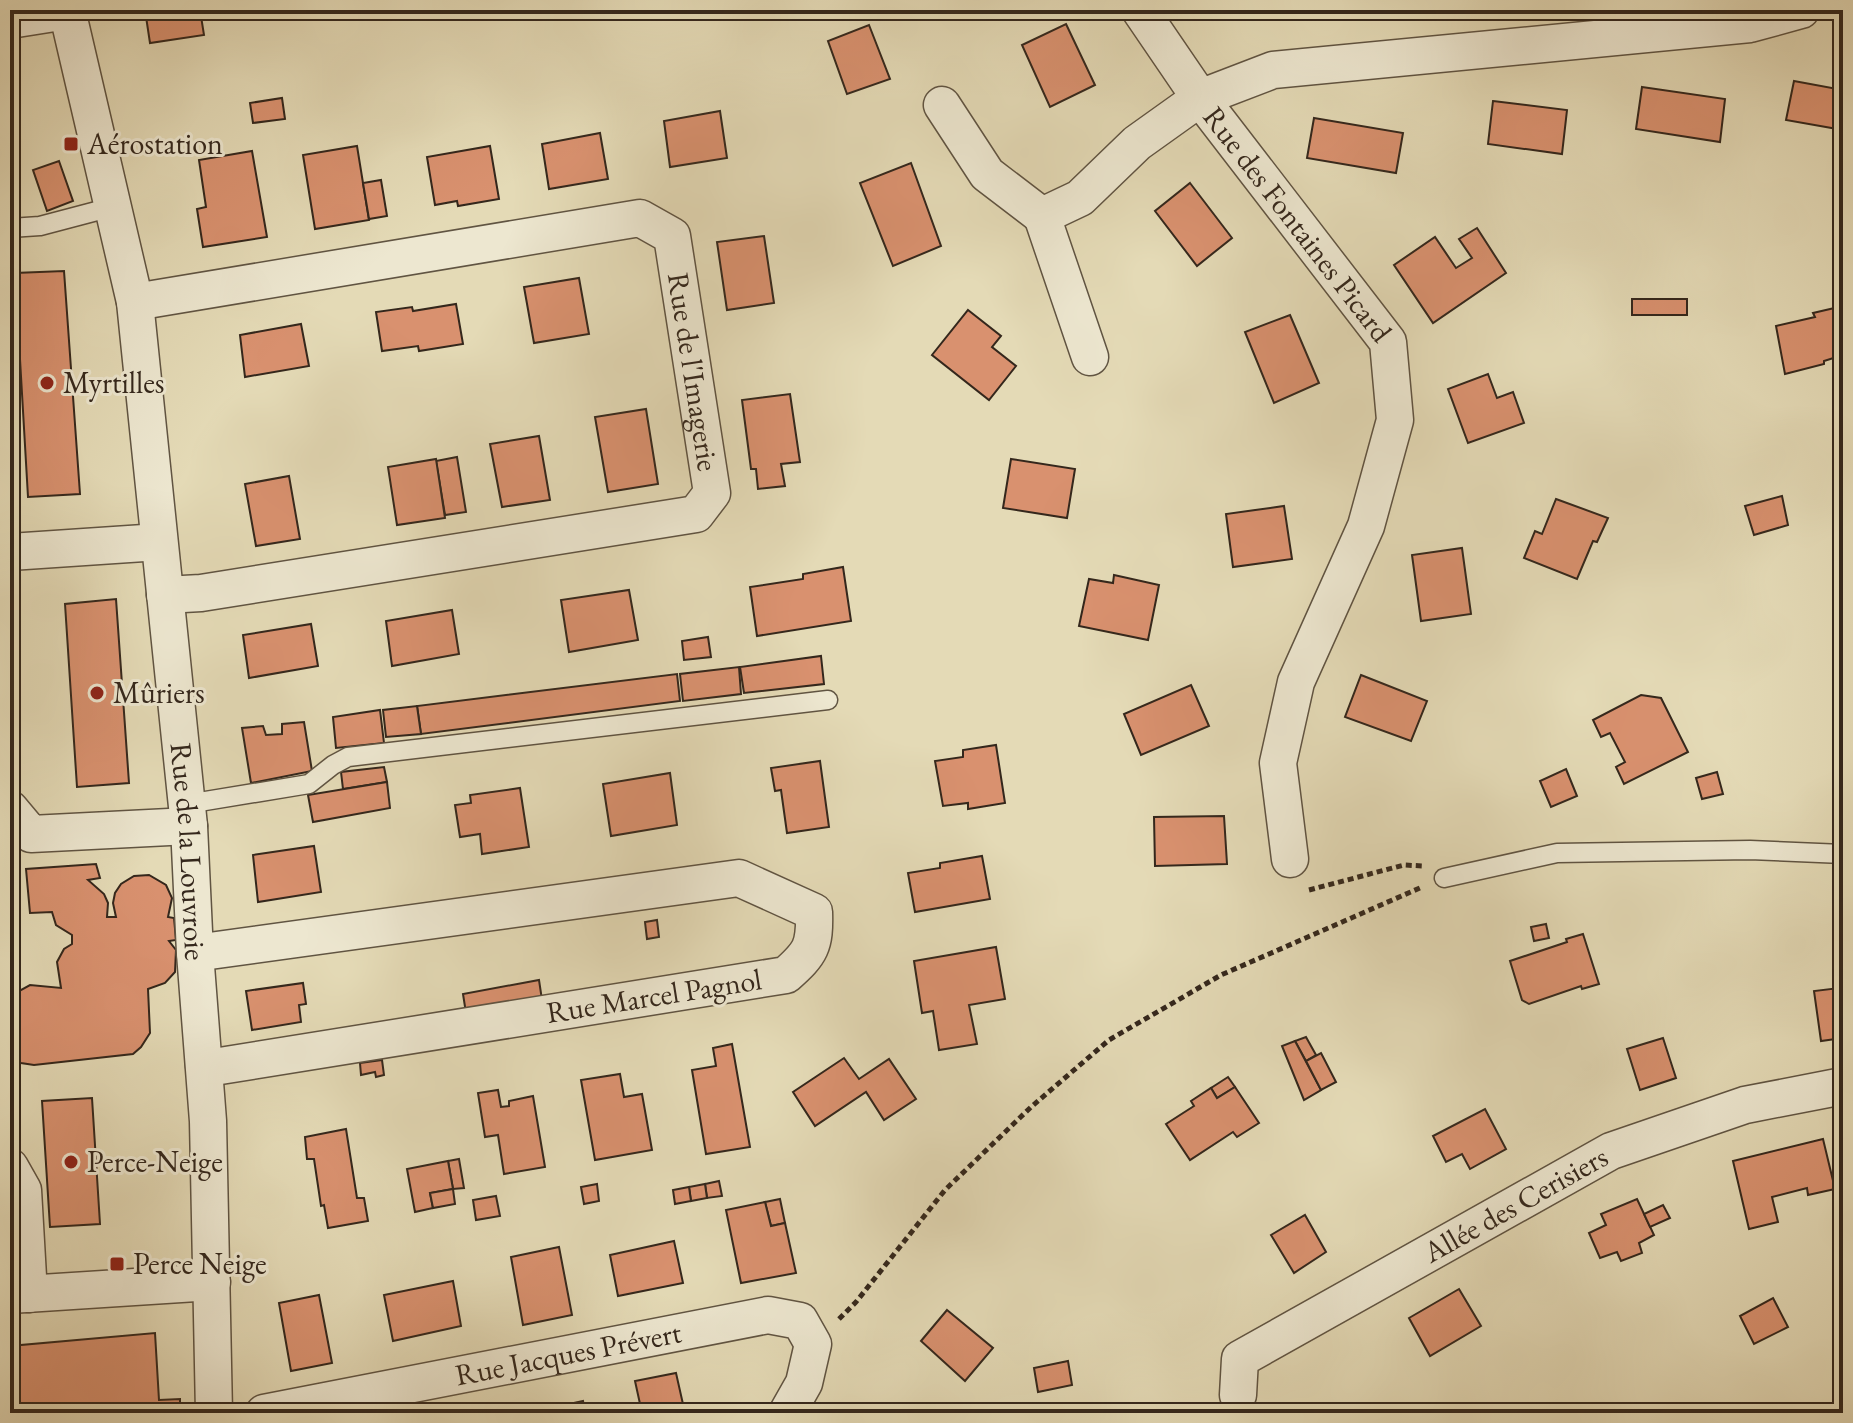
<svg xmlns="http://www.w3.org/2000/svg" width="1853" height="1423" font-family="'EB Garamond',serif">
  <rect width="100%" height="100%" fill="#e4dab6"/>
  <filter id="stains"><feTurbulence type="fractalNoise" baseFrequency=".0025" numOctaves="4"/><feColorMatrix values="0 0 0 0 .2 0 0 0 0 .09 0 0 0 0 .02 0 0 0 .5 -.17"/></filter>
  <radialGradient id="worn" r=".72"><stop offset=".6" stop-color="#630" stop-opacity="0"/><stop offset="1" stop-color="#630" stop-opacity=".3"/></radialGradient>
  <!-- building -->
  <g fill="#d9916f" stroke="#34271c" stroke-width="2">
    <polygon points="145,10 200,10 204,35 150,43"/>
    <polygon points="1066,24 1095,85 1050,107 1022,45"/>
    <polygon points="869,25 890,79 847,94 828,41"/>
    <polygon points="1794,81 1843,90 1843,130 1786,120"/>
    <polygon points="1642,87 1725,99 1720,142 1636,129"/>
    <polygon points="282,98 285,119 253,123 250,103"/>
    <polygon points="1493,101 1567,110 1562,154 1488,144"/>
    <polygon points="720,111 727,158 670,167 664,121"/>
    <polygon points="1314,118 1403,133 1396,173 1307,158"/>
    <polygon points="600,133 608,179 549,189 542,144"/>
    <polygon points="357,146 369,220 315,229 303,155"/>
    <polygon points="490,146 499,199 458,206 457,201 435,205 427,157"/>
    <polygon points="252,151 267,237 203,247 197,209 206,207 199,160"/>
    <polygon points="59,161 73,201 47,211 33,170"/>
    <polygon points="911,163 941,246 893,266 860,183"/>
    <polygon points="381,180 387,216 369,219 363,183"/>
    <polygon points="1190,183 1232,238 1197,266 1155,211"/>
    <polygon points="1477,228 1506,273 1433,323 1394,265 1435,237 1456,268 1472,258 1459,239"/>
    <polygon points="764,236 774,303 727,310 717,242"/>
    <polygon points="64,271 80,494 28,497 15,273"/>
    <polygon points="579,278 589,334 534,343 524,287"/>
    <rect x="1632" y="299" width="55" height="16"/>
    <polygon points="456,304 463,344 419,351 418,346 382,351 376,312 412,307 413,311"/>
    <polygon points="1843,306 1843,355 1824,361 1824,364 1785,374 1776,326 1815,317 1813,313"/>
    <polygon points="968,310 1001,336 992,347 1016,366 989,400 932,355"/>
    <polygon points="1290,315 1319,383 1274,403 1245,332"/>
    <polygon points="301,324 309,366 245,377 240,335"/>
    <polygon points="1488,374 1497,398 1513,392 1524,423 1468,443 1448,389"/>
    <polygon points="790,394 800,462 781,464 785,486 758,489 756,469 751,469 742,400"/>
    <polygon points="646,409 658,484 608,492 595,417"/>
    <polygon points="539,436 550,500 502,507 490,444"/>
    <polygon points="457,457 466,512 445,515 436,461"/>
    <polygon points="436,459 445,518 397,525 388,467"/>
    <polygon points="1011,459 1075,469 1067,518 1003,508"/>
    <polygon points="289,476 300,539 256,546 245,484"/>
    <polygon points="1782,496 1788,525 1754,535 1745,506"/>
    <polygon points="1556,499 1608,518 1597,542 1593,541 1577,579 1524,558 1535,531 1542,534"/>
    <polygon points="1284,506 1292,559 1233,567 1226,514"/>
    <polygon points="1462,548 1471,614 1421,621 1412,555"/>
    <polygon points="843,567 851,621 757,636 750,587 803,579 803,574"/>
    <polygon points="1114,575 1159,585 1148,640 1079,626 1089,579 1113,583"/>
    <polygon points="629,590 638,640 569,652 561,600"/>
    <polygon points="116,599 129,783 77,787 65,604"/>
    <polygon points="452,610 459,654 392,666 386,621"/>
    <polygon points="311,624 318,666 249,678 243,635"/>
    <polygon points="708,637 711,657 684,660 682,641"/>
    <polygon points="821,656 824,684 744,693 740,667"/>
    <polygon points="739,667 741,694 683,701 680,674"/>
    <polygon points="677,674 680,701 421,734 417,706"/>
    <polygon points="1361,675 1427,701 1411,741 1345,717"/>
    <polygon points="1191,685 1209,726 1141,755 1124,714"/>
    <polygon points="1641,695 1661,698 1688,752 1624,784 1616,767 1625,762 1610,733 1601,737 1593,720"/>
    <polygon points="417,706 421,734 386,737 383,710"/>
    <polygon points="380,710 384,743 336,748 333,717"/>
    <polygon points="304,722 312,771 251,783 242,728 263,726 266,735 282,734 282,724"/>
    <polygon points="996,745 1005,803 968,809 968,803 943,806 935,761 963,757 963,750"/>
    <polygon points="820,761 829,827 787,833 781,790 775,791 771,768"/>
    <polygon points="384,767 387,782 343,789 341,772"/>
    <polygon points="1566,769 1577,796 1551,807 1540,781"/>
    <polygon points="1717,772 1723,794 1702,799 1696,778"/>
    <polygon points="670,773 677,825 611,836 603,784"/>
    <polygon points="387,782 390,808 313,822 308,795"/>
    <polygon points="520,788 529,847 482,854 480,834 460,837 455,805 471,803 470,795"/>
    <polygon points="1224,816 1227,864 1155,866 1154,817"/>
    <polygon points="314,846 321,892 258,902 253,855"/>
    <polygon points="982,856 990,899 915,912 908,873 940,868 940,863"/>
    <polygon points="96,864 100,878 88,880 104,894 108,903 107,917 116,917 113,903 115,893 121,884 134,876 149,875 166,885 172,898 168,917 174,918 176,940 169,941 176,950 175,972 165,983 148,989 150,1033 141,1047 133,1054 34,1065 21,1063 10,1055 10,996 30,985 61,988 57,962 64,949 72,944 72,935 56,925 52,912 30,913 26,869"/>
    <polygon points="657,920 659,937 647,939 645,922"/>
    <polygon points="1546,924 1549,938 1534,941 1531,927"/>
    <polygon points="1583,934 1599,984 1582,989 1581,986 1529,1004 1522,1000 1510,961 1567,942 1566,939"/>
    <polygon points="996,947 1005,999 969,1005 977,1044 939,1050 933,1011 922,1013 914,961"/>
    <polygon points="539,980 542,1000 466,1013 463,994"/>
    <polygon points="303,983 306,1004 299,1005 301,1022 252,1030 246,991"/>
    <polygon points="1839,988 1840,995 1843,995 1843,1038 1821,1041 1814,991"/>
    <polygon points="1306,1037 1316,1055 1306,1061 1295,1041"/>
    <polygon points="1663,1038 1676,1078 1640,1090 1627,1049"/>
    <polygon points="1295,1041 1321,1090 1304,1100 1282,1046"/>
    <polygon points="732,1044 750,1147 706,1154 692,1070 716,1066 713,1048"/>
    <polygon points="1321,1053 1336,1082 1321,1090 1306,1061"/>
    <polygon points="844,1058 859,1079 889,1059 916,1099 884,1120 866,1092 815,1126 793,1092"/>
    <polygon points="382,1060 384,1075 376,1077 375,1072 361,1075 360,1063"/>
    <polygon points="620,1074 624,1097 642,1094 652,1150 595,1160 581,1080"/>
    <polygon points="1228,1077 1235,1087 1217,1098 1211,1088"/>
    <polygon points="1235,1087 1259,1123 1237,1137 1233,1132 1190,1160 1166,1124 1194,1106 1191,1101 1211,1088 1217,1098"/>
    <polygon points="498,1090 501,1107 509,1106 509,1101 533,1096 545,1167 504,1174 498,1135 485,1137 478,1093"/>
    <polygon points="92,1098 100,1224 50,1227 42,1101"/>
    <polygon points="1485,1109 1506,1149 1470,1169 1462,1154 1446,1162 1433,1136"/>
    <polygon points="346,1129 357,1198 364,1198 368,1221 328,1228 324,1205 321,1206 314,1159 307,1159 305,1137"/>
    <polygon points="1823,1139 1835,1189 1808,1195 1807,1188 1772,1197 1778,1222 1749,1229 1733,1161"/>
    <polygon points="459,1159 464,1188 453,1189 448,1161"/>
    <polygon points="448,1161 453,1189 430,1193 433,1208 415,1212 407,1169"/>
    <polygon points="719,1181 722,1196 707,1198 705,1184"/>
    <polygon points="597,1184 599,1201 584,1204 581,1187"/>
    <polygon points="705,1184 707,1198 691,1201 689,1187"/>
    <polygon points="689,1187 691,1201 675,1204 673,1190"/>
    <polygon points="453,1189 455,1204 433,1208 430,1193"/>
    <polygon points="496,1196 500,1216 476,1220 473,1200"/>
    <polygon points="780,1199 785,1223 771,1226 765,1202"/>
    <polygon points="1637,1199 1654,1235 1639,1243 1642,1253 1621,1261 1617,1252 1600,1258 1589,1233 1606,1225 1601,1214"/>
    <polygon points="765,1202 771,1226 785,1223 796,1273 741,1283 726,1210"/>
    <polygon points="1663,1205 1670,1218 1650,1227 1644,1214"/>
    <polygon points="1305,1215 1326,1252 1294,1273 1271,1235"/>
    <polygon points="674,1241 683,1283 618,1296 610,1255"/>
    <polygon points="559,1247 572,1315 523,1325 511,1257"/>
    <polygon points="453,1281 461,1326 393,1341 384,1295"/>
    <polygon points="1459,1289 1481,1326 1430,1356 1409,1318"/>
    <polygon points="319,1295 332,1363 291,1371 279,1303"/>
    <polygon points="1773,1298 1788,1327 1754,1344 1740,1316"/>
    <polygon points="947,1310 993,1348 965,1381 921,1341"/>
    <polygon points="155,1333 159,1400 180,1399 180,1413 94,1413 94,1407 10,1412 10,1346"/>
    <polygon points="1068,1361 1072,1385 1038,1392 1034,1368"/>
    <polygon points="676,1373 685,1413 642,1413 635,1381"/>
    <polygon points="583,1401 585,1413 528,1413"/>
  </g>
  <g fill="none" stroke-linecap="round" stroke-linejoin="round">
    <!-- service casing -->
    <g stroke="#605442" stroke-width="21">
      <g id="service">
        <polyline points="10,228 40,226 112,207"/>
        <polyline points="187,804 309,784 333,765 348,757 828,700"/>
        <polyline points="1444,878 1557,853 1750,850 1843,854"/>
      </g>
    </g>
    <!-- minor casing -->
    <g stroke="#605442" stroke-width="39">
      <g id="minor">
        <path id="s1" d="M67,10L135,302L189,826L195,953L208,1121L214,1413"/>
        <path id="s2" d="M1140,10L1200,98L1388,342L1395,420L1366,526L1296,682L1278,763L1290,859"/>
        <polyline points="10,20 67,11"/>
        <polyline points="942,105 987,174 1042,216 1080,198 1137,143 1200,98 1273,70 1750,24 1801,10"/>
        <polyline points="1042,216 1090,357"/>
        <path id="s3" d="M135,302L640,218L672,236L712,493L696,514L201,593L165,595"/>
        <polyline points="10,552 159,542"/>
        <polyline points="10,809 31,834 189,826"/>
        <path d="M195,953L739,878L814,912C815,946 811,953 786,975L220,1066L204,1065"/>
        <polyline points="10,1167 23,1190 29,1294"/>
        <polyline points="10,1295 212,1282"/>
        <path id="s4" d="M1238,1395L1240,1359L1611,1151L1745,1105L1843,1086"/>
        <path id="s5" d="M264,1413L768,1315L800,1321L813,1344L804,1383L787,1413"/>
      </g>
    </g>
    <!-- path -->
    <g stroke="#34271c" stroke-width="5" stroke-dasharray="6 4" stroke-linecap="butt">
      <polyline points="1309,890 1404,865 1424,866"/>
      <polyline points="839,1319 856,1302 945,1190 1031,1107 1109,1040 1221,975 1422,887"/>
    </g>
    <!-- service -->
    <use href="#service" stroke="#ede7d0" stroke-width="18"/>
    <!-- minor -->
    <use href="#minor" stroke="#ede7d0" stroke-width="36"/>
  </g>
  <!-- markers -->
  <g fill="#8f2418" stroke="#ede7d0" stroke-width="3">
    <rect x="63" y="136" width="16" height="16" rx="4"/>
    <circle cx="47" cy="383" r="8"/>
    <circle cx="97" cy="693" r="8"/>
    <circle cx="71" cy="1162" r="8"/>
    <rect x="109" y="1256" width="16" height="16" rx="4"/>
  </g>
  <g text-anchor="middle" stroke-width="6" stroke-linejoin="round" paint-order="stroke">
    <!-- poi labels -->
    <g font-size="30" fill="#34271c" stroke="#ede7d0" text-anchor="start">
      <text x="87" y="154">Aérostation</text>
      <text x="63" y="393">Myrtilles</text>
      <text x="113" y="703">Mûriers</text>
      <text x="87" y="1172">Perce-Neige</text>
      <text x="133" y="1274">Perce Neige</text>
    </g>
    <!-- street labels -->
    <g font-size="30" fill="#34271c" stroke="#ede7d0">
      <text dy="10" stroke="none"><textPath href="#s2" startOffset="266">Rue des Fontaines Picard</textPath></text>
      <text dy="10" stroke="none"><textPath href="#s3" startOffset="686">Rue de l'Imagerie</textPath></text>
      <text dy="10" stroke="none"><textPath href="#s1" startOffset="852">Rue de la Louvroie</textPath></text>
      <text transform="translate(654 996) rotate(-9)" y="10">Rue Marcel Pagnol</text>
      <text dy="10" stroke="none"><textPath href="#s4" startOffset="352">Allée des Cerisiers</textPath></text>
      <text dy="10" stroke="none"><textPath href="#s5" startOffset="310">Rue Jacques Prévert</textPath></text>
    </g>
  </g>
  <!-- margin -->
  <rect width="1853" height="1423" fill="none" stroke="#e4dab6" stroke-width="40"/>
  <rect x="12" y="12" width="1829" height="1399" fill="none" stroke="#34271c" stroke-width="4"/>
  <rect x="20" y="20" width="1813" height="1383" fill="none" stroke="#34271c" stroke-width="2"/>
  <rect width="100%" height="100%" filter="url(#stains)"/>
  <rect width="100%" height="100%" fill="url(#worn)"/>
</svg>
